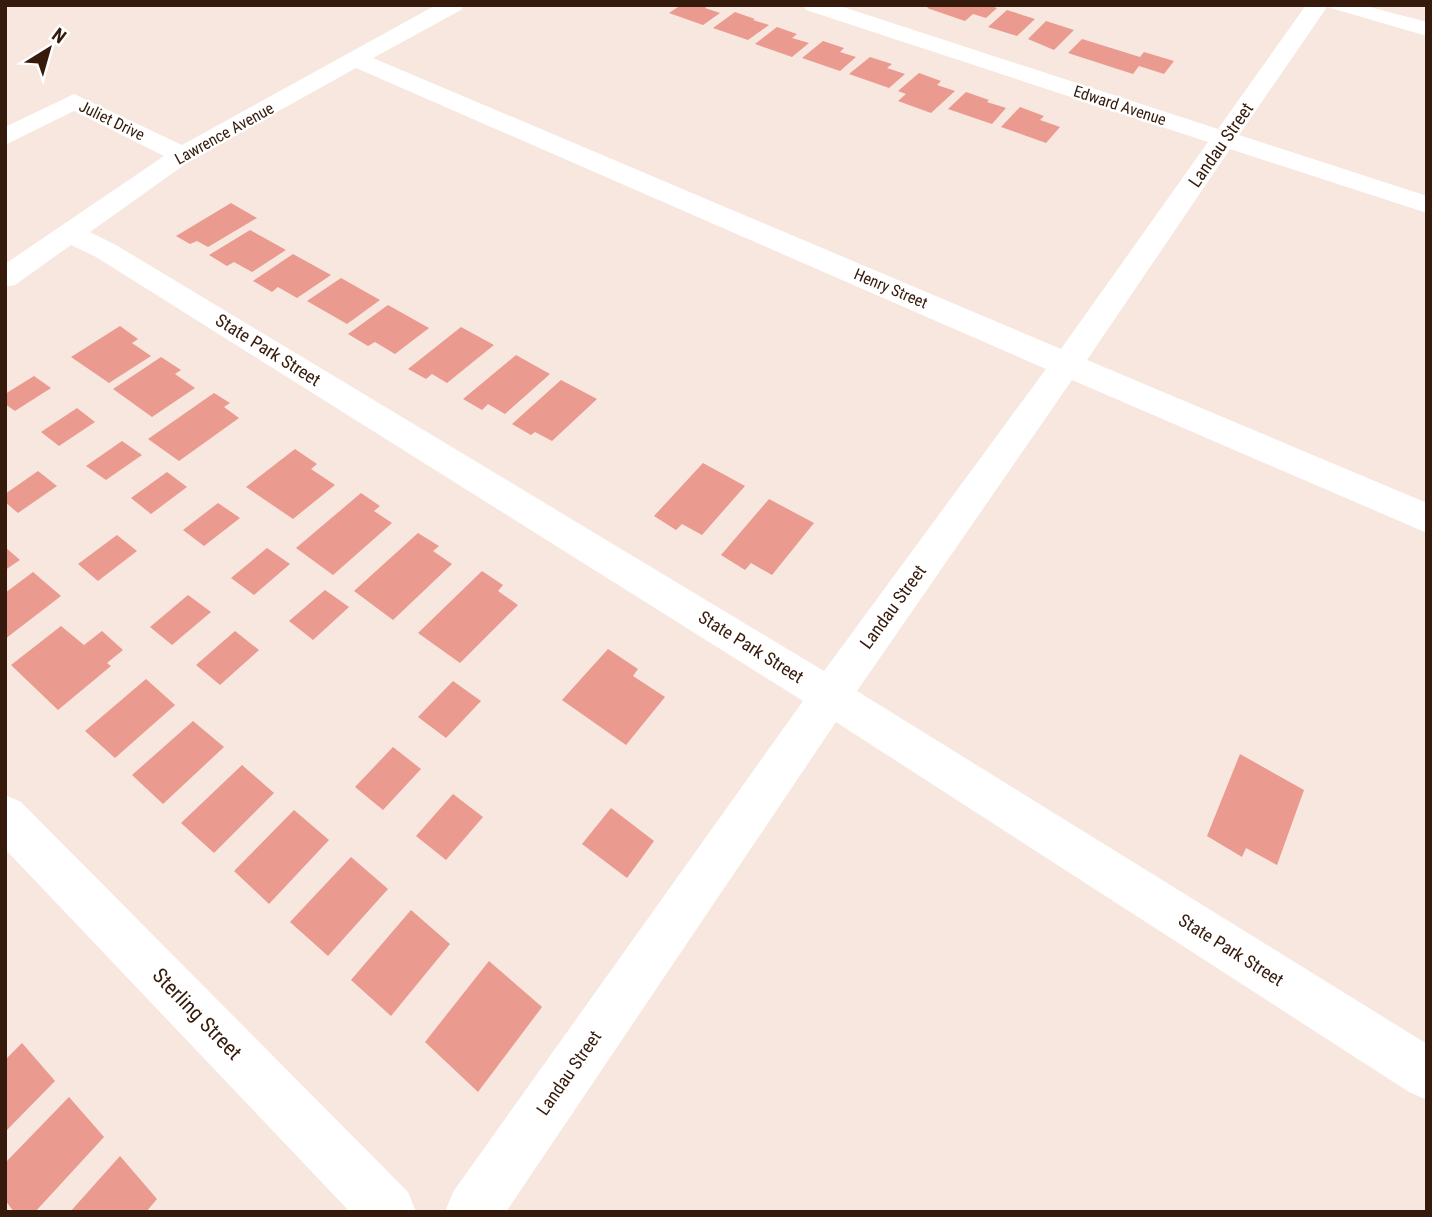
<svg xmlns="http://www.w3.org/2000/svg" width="1432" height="1217" font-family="'Roboto Condensed',sans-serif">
  <rect width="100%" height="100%" fill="#f7e7df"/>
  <!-- building -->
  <g fill="#eb9a8f">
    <polygon points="681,5 709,5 705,8 720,13 703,25 669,13"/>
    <polygon points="930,5 988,5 997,8 986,18 973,14 965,21 927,8"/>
    <polygon points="1007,10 1035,19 1017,36 988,27"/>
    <polygon points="735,12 755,19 753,20 769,25 748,40 713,28"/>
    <polygon points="1046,21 1074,30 1054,50 1028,39"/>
    <polygon points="777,27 797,34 792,38 809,43 792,57 755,44"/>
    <polygon points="1082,39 1140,57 1144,52 1174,61 1164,74 1139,66 1133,74 1068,53"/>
    <polygon points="823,41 844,48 840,52 856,57 840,71 802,58"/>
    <polygon points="870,57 892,64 887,68 905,74 889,88 849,74"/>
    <polygon points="919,73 941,81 937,85 955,91 931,113 898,101 906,94 898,91"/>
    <polygon points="966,92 989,100 987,102 1006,108 992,124 948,109"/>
    <polygon points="1020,107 1044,116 1040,120 1060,127 1046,143 1001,127"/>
    <polygon points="231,203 257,218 208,247 197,241 190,244 176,236"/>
    <polygon points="250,230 286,250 252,272 234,262 227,266 209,255"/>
    <polygon points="293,254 331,275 297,298 278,287 272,292 253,281"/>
    <polygon points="341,278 380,300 347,324 307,301"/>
    <polygon points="388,305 429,328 395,354 375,342 368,346 348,334"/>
    <polygon points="120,326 138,339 132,343 151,356 109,383 71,357"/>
    <polygon points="461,327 494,345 447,383 432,374 426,379 408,369"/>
    <polygon points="516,355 550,374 505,414 488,404 482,410 463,399"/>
    <polygon points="161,357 181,370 175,374 195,388 152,417 113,389"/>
    <polygon points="34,376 51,388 15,411 5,404 5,394"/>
    <polygon points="561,380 597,399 552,441 535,432 531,435 512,424"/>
    <polygon points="214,393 230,403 224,407 239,418 179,461 148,439"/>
    <polygon points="77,408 95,422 59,446 41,432"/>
    <polygon points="122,441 142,455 106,480 86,466"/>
    <polygon points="295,449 317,464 311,469 335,485 293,519 246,487"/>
    <polygon points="703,463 745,486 702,535 682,524 676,530 654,516"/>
    <polygon points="38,471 57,486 18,513 5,502 5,494"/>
    <polygon points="167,472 187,487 151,514 131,498"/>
    <polygon points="361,493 380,506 374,511 392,523 333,575 296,548"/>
    <polygon points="769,499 814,523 772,575 751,563 745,570 721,555"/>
    <polygon points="218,503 240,518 204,546 183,530"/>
    <polygon points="418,533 439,546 433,551 452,564 393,620 354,591"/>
    <polygon points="117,535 137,551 98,581 78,564"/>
    <polygon points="5,547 20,560 5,570"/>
    <polygon points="267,548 290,564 254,595 231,578"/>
    <polygon points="482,571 503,585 498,591 518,605 460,663 418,633"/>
    <polygon points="33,572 61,596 5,639 5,593"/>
    <polygon points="325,590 349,607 313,640 289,621"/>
    <polygon points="188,595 211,612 172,645 150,627"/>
    <polygon points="61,626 84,645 102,631 123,650 107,663 111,666 58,710 11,665"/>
    <polygon points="235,631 259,650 220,685 196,665"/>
    <polygon points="608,649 638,669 633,676 665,697 626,745 562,700"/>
    <polygon points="146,679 175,705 115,758 85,731"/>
    <polygon points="453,681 481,701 446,738 418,717"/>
    <polygon points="193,721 224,747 163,804 132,775"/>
    <polygon points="393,747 421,769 383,810 355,787"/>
    <polygon points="1240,754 1304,790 1277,865 1246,848 1242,857 1207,836"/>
    <polygon points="242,765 274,793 214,853 181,823"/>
    <polygon points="453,794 483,817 446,860 416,836"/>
    <polygon points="611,808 654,841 627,878 582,844"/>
    <polygon points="294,810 329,840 269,904 234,871"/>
    <polygon points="351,857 388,889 328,956 290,922"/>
    <polygon points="411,910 450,944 391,1016 351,980"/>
    <polygon points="489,961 542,1007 478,1092 425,1042"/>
    <polygon points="22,1043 55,1081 5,1132 5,1060"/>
    <polygon points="69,1097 104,1137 35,1212 14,1212 5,1200 5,1163"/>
    <polygon points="120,1156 157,1199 146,1212 70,1212"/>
  </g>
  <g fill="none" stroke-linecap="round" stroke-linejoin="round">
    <!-- minor -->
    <g fill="#fff" fill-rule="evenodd">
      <path d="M436,5H464L461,10L373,58L1061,349L1208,142L806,10L803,5H837L1218,129L1306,5H1362L1427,22V36L1327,7L1239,135L1427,196V213L1230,149L1087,360L1427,503V533L1072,380L857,691L1427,1044V1100L1409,1092L836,722L506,1212H445L453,1192L803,701L96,257L71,245L15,285L5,287V264L164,156L74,111L5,145V127L74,94L182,145ZM356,68L1046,369L824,671L116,245L90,232L191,160Z"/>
      <polygon points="5,795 21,802 408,1192 416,1212 350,1212 5,849"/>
    </g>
  </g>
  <g text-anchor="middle" stroke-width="5" stroke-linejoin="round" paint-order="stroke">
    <!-- far-street labels -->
    <g font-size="16" fill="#361b0c" stroke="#fff">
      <text transform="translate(1120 105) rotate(18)" y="6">Edward Avenue</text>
      <text transform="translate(112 120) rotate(26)" y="6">Juliet Drive</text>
      <text transform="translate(224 133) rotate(-29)" y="6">Lawrence Avenue</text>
      <text transform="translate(891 288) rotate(23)" y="6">Henry Street</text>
    </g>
    <!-- street labels -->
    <g font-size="18" fill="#361b0c" stroke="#fff">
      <text transform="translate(1221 145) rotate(-55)" y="6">Landau Street</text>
      <text transform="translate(268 350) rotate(32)" y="6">State Park Street</text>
      <text transform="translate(893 607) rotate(-54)" y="6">Landau Street</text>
      <text transform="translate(751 647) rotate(32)" y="6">State Park Street</text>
      <text transform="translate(1231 950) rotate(32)" y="6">State Park Street</text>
      <text transform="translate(569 1073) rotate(-55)" y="6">Landau Street</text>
    </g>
    <!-- near-street labels -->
    <g font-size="21" fill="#361b0c" stroke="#fff">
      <text transform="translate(197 1014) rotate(46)" y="7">Sterling Street</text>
    </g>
  </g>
  <!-- border -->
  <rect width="1432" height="1217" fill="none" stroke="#361b0c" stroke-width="14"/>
  <!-- north arrow -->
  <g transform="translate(49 49) rotate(37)" stroke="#ffffff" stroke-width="5" paint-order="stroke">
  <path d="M0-5L12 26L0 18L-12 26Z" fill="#361b0c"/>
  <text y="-10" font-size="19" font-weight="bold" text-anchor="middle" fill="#361b0c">N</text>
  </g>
</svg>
